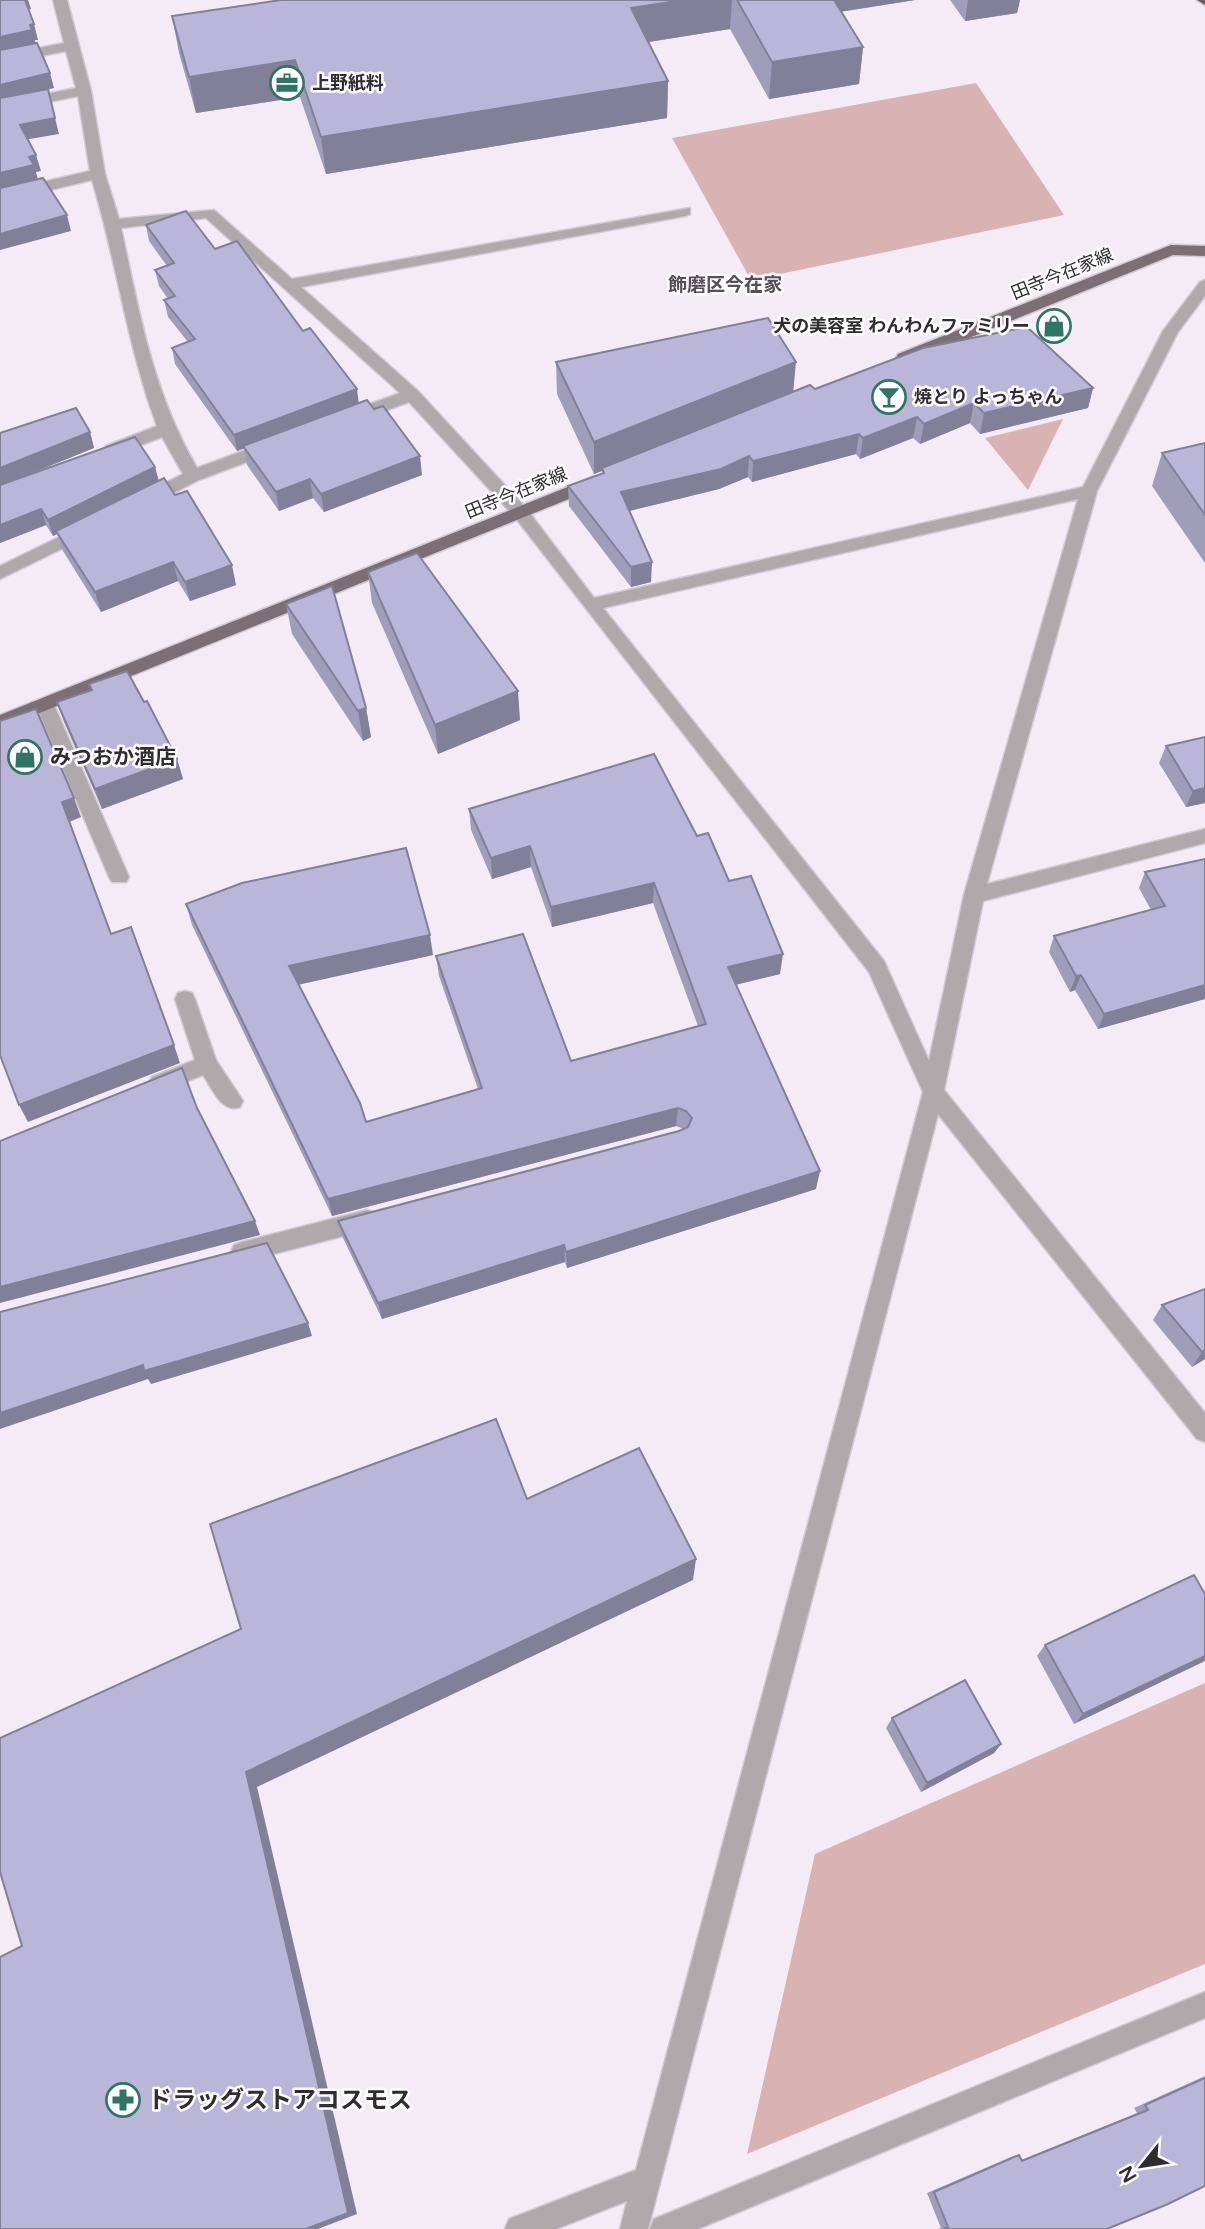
<svg xmlns="http://www.w3.org/2000/svg" width="1205" height="2229" font-family="'Varela Round','Noto Sans JP',sans-serif">
  <rect width="100%" height="100%" fill="#f4ebf7"/>
  <!-- green -->
  <g fill="#d9b2b3">
    <polygon points="976,83 1064,215 751,280 672,138"/>
    <polygon points="1063,419 1028,490 985,438"/>
    <polygon points="1205,1683 1205,1964 747,2154 815,1854"/>
  </g>
  <g fill="none" stroke-linecap="round" stroke-linejoin="round">
    <!-- minor casing -->
    <g stroke="#d1c9d3" stroke-width="3">
      <g id="minor">
        <path d="M53,0H67L91,91L105,174L119,219L214,210L292,279L690,208V214L685,216L301,287L418,391L526,508L594,598L1083,487L1163,331L1200,282L1205,280V296L1178,332L1097,491L987,884L1205,829V843L983,901L944,1090L1205,1413V1442L1197,1439L938,1114L648,2229H620L627,2201L556,2229H505L509,2219L636,2170L923,1092L869,972L514,516L409,402L352,423H340V415L400,393L206,218L121,228C140,315 152,390 197,468L270,441L278,447L276,451L199,480L152,504H140L138,500L140,496L183,474L162,437L112,456L104,450L106,446L157,426C127,346 117,262 92,180L0,202V192L90,171L78,96L0,112V104L76,88L66,51L0,64V56L64,43ZM1078,499L964,895L929,1061L884,961L603,608Z"/>
        <polygon points="86,524 92,526 95,530 92,534 0,579 0,566"/>
        <polygon points="45,698 54,705 129,877 126,882 112,882 109,877 36,705"/>
        <path d="M185,991L192,993L195,999L216,1060L243,1101L240,1107C222,1114 212,1088 203,1075L159,1092L152,1089L149,1083L152,1077L195,1060L175,999L178,993Z"/>
        <polygon points="367,1210 375,1213 378,1220 375,1227 367,1230 242,1262 234,1259 231,1252 234,1245 242,1242"/>
        <polygon points="1205,1992 1205,2018 698,2229 650,2229 654,2219"/>
      </g>
    </g>
    <!-- major casing -->
    <g stroke="#d1c9d3" stroke-width="3">
      <g id="major">
        <polygon points="1171,245 1205,246 1205,256 1173,255 910,362 904,363 896,358 898,354"/>
        <polygon points="595,476 603,482 601,486 0,729 0,715"/>
      </g>
    </g>
    <!-- highway casing -->
    <g stroke="#d1c9d3" stroke-width="3">
      <polygon id="highway" points="1197,0 1205,0 1205,5"/>
    </g>
    <!-- minor -->
    <use href="#minor" fill="#afa9ac" fill-rule="evenodd"/>
    <!-- major -->
    <use href="#major" fill="#7b6f75" fill-rule="evenodd"/>
    <!-- highway -->
    <use href="#highway" fill="#685b61" fill-rule="evenodd"/>
  </g>
  <!-- wall -->
  <g fill="#a09dbb">
    <polygon points="281,0 915,0 841,12 863,47 859,84 769,99 730,29 648,42 668,81 667,118 326,174 300,97 196,113 179,53 172,16"/>
    <polygon points="950,0 1020,0 1017,13 965,21"/>
    <polygon points="146,225 215,249 303,331 359,404 422,475 324,512 313,498 279,511 247,465 244,448 237,451 175,364 172,348 188,342 168,317 164,300 168,299 159,286 155,270 167,266 149,241"/>
    <polygon points="556,362 793,392 815,389 1093,388 1088,408 980,434 970,423 920,444 913,438 860,459 856,454 752,482 748,477 719,489 629,511 651,582 631,587 569,506 568,486 602,474 602,471 594,474 557,394"/>
    <polygon points="90,432 94,448 32,473 155,467 159,481 236,585 190,601 178,581 101,612 63,551 57,534 53,536 46,525 0,543 0,433"/>
    <polygon points="1205,443 1205,563 1152,486 1162,453"/>
    <polygon points="368,572 520,720 438,754 372,603"/>
    <polygon points="286,604 366,708 371,737 363,741 292,634"/>
    <polygon points="89,684 144,702 177,759 183,779 102,809 64,722 57,702 91,690"/>
    <polygon points="1205,737 1205,803 1186,807 1159,763 1166,746"/>
    <polygon points="469,809 697,836 729,881 780,974 735,985 816,1189 567,1268 565,1262 382,1319 343,1238 338,1221 679,1131 684,1129 676,1126 332,1216 192,925 186,904 433,955 298,984 366,1122 478,1089 439,976 436,956 571,1061 698,1026 653,903 552,927 531,867 492,879 471,830"/>
    <polygon points="1205,859 1205,999 1098,1029 1075,990 1070,992 1049,952 1054,936 1151,910 1139,888 1145,872"/>
    <polygon points="1205,1289 1205,1359 1192,1367 1153,1320 1162,1305"/>
    <polygon points="1205,1594 1074,1724 1037,1656 1045,1645"/>
    <polygon points="892,1718 1001,1744 994,1753 921,1792 886,1728"/>
    <polygon points="1205,2076 1205,2186 1107,2229 938,2229 941,2228 927,2193 1011,2157 1019,2155 1021,2160 1137,2113 1134,2108"/>
  </g>
  <!-- shaded-wall -->
  <g fill="#827f99">
    <polygon points="25,0 28,0 31,9 27,10"/>
    <polygon points="683,0 732,0 730,29 630,45 631,8"/>
    <polygon points="819,0 915,0 818,15"/>
    <polygon points="968,0 1020,0 1017,13 965,21"/>
    <polygon points="34,24 38,40 35,40 36,46 0,53 0,37"/>
    <polygon points="863,47 859,84 769,99 772,62"/>
    <polygon points="295,60 300,97 196,113 189,77"/>
    <polygon points="50,73 54,88 0,101 0,85"/>
    <polygon points="668,81 667,118 326,174 321,137"/>
    <polygon points="55,118 59,134 24,140 20,125"/>
    <polygon points="36,155 41,171 36,172 38,180 0,189 0,173 29,157"/>
    <polygon points="67,215 71,231 0,250 0,234"/>
    <polygon points="796,362 793,394 602,468 602,471 594,474 594,442"/>
    <polygon points="1093,388 1088,408 980,434 984,413"/>
    <polygon points="357,389 359,405 237,451 234,435"/>
    <polygon points="974,403 970,423 920,444 924,424"/>
    <polygon points="917,417 913,438 860,459 863,438"/>
    <polygon points="90,432 94,448 0,486 0,468"/>
    <polygon points="859,434 856,454 752,482 753,461"/>
    <polygon points="420,456 422,475 324,512 321,494"/>
    <polygon points="749,456 748,477 719,489 621,513 621,492"/>
    <polygon points="155,467 159,483 56,531 57,534 53,536 48,520"/>
    <polygon points="310,479 313,498 279,511 276,492"/>
    <polygon points="41,509 46,525 0,543 0,525"/>
    <polygon points="173,562 178,581 101,612 95,592"/>
    <polygon points="652,562 651,582 631,587 631,567"/>
    <polygon points="232,565 236,585 190,601 185,582"/>
    <polygon points="518,691 520,720 438,754 435,725"/>
    <polygon points="366,708 371,737 363,741 358,711"/>
    <polygon points="177,759 183,779 102,809 95,789"/>
    <polygon points="1205,788 1205,803 1186,807 1193,791"/>
    <polygon points="74,798 81,817 69,822 62,802"/>
    <polygon points="530,846 531,867 492,879 491,858"/>
    <polygon points="654,883 653,903 552,927 551,907"/>
    <polygon points="430,935 433,955 293,986 289,966"/>
    <polygon points="783,954 780,974 726,987 728,967"/>
    <polygon points="1081,975 1075,990 1070,992 1076,976"/>
    <polygon points="1205,985 1205,999 1098,1029 1104,1014"/>
    <polygon points="174,1045 180,1063 28,1122 19,1105"/>
    <polygon points="678,1108 676,1126 332,1216 328,1199"/>
    <polygon points="820,1171 816,1189 567,1268 566,1252"/>
    <polygon points="255,1221 260,1235 0,1303 0,1287"/>
    <polygon points="564,1245 565,1262 382,1319 378,1303"/>
    <polygon points="308,1323 312,1336 151,1384 148,1379 0,1429 0,1413 143,1365"/>
    <polygon points="1205,1350 1205,1359 1192,1367 1202,1352"/>
    <polygon points="696,1559 693,1580 257,1787 357,2214 318,2229 306,2229 246,1772"/>
    <polygon points="1205,1656 1205,1661 1074,1724 1083,1714"/>
    <polygon points="1001,1744 994,1753 921,1792 927,1783"/>
  </g>
  <!-- building -->
  <g fill="#bab6da" stroke="#827f99" stroke-width="2">
    <polygon points="0,0 25,0 34,24 30,25 32,30 0,37"/>
    <polygon points="281,0 683,0 631,8 668,81 321,137 295,60 189,77 172,16"/>
    <polygon points="737,0 834,0 863,47 772,62"/>
    <polygon points="37,43 50,73 0,85 0,50"/>
    <polygon points="48,89 55,118 20,125 36,155 29,157 34,165 0,173 0,98"/>
    <polygon points="43,178 67,215 0,234 0,188"/>
    <polygon points="186,211 215,249 237,241 303,331 310,328 357,389 234,435 172,348 195,339 164,300 175,296 155,270 174,263 146,225"/>
    <polygon points="768,318 796,362 594,442 556,362"/>
    <polygon points="1027,327 1093,388 984,413 974,403 924,424 917,417 863,438 859,434 753,461 749,456 721,469 621,492 652,562 631,567 568,486 604,473 602,468 810,385 815,389 923,348"/>
    <polygon points="367,400 374,409 383,406 420,456 321,494 310,479 276,492 243,446"/>
    <polygon points="76,408 90,432 0,468 0,433"/>
    <polygon points="135,437 155,467 48,520 41,509 0,525 0,485"/>
    <polygon points="1205,443 1205,515 1162,453"/>
    <polygon points="164,478 175,495 187,491 232,565 185,582 173,562 95,592 56,531"/>
    <polygon points="417,553 518,691 435,725 368,572"/>
    <polygon points="332,586 366,708 358,711 286,604"/>
    <polygon points="127,671 144,702 147,701 177,759 95,789 57,702 92,690 89,684"/>
    <polygon points="36,709 74,798 62,802 111,934 131,927 174,1045 19,1105 0,1055 0,721"/>
    <polygon points="1205,737 1205,788 1193,791 1166,746"/>
    <polygon points="654,754 697,836 708,833 729,881 751,876 783,954 728,967 820,1171 566,1252 564,1245 378,1303 338,1221 679,1131 688,1127 692,1118 686,1111 678,1108 328,1199 186,904 242,883 406,848 430,935 289,966 360,1103 366,1122 482,1088 436,956 523,934 571,1061 706,1024 654,883 551,907 530,846 491,858 469,809"/>
    <polygon points="1205,859 1205,985 1104,1014 1081,975 1076,976 1054,936 1165,906 1145,872"/>
    <polygon points="182,1068 197,1108 255,1221 0,1287 0,1141"/>
    <polygon points="267,1243 308,1323 144,1371 143,1365 0,1413 0,1312"/>
    <polygon points="1205,1289 1205,1350 1202,1352 1162,1305"/>
    <polygon points="496,1419 527,1499 639,1448 696,1559 246,1772 348,2213 306,2229 0,2229 0,1957 22,1946 0,1872 0,1738 241,1629 210,1524"/>
    <polygon points="1194,1575 1205,1594 1205,1656 1083,1714 1045,1645"/>
    <polygon points="965,1680 1001,1744 927,1783 892,1718"/>
    <polygon points="1205,2078 1205,2186 1168,2204 1107,2229 944,2229 948,2227 934,2192 1019,2155 1022,2161 1148,2110 1145,2105"/>
  </g>
  <!-- icons -->
  <defs>
    <g id="office-ring" transform="scale(1.75)"><circle r="9.5" fill="#fdfbfd" stroke="#327464" stroke-width="1.5"/><path d="M-6-3h4V-5.5h4V-3h4V5H-6ZM-1-4.5V-3h2v-1.5ZM-6 0V1H6V0Z" fill="#327464"/></g>
    <g id="shop-ring" transform="scale(1.75)"><circle r="9.5" fill="#fdfbfd" stroke="#327464" stroke-width="1.5"/><path d="M-5-2.5h2.3a2.7 3.5 0 0 1 5.4 0H5L5.5 6h-11ZM-1.5-2.5h3a1.5 2.3 0 0 0-3 0Z" fill="#327464"/></g>
    <g id="bar-ring" transform="scale(1.75)"><circle r="9.5" fill="#fdfbfd" stroke="#327464" stroke-width="1.5"/><path d="M-6-5H6L.8 .8V4.5H3.5V6h-7V4.5H-.8V.8Z" fill="#327464"/></g>
    <g id="pharmacy-ring" transform="scale(1.75)"><circle r="9.5" fill="#fdfbfd" stroke="#327464" stroke-width="1.5"/><path d="M-2-6h4v4h4v4h-4v4h-4v-4h-4v-4h4Z" fill="#327464"/></g>
  </defs>
  <g fill-rule="evenodd">
    <use href="#office-ring" x="287" y="83"/>
    <use href="#shop-ring" x="1054" y="326"/>
    <use href="#bar-ring" x="889" y="397"/>
    <use href="#shop-ring" x="25" y="757"/>
    <use href="#pharmacy-ring" x="123" y="2100"/>
  </g>
  <g text-anchor="middle" stroke-width="5" stroke-linejoin="round" paint-order="stroke">
    <!-- far-poi labels -->
    <g font-size="18" font-weight="bold" fill="#302d31" stroke="#fdfbfd" text-anchor="start">
      <text x="312" y="89">上野紙料</text>
      <text x="1030" y="332" text-anchor="end">犬の美容室 わんわんファミリー</text>
      <text x="914" y="403">焼とり よっちゃん</text>
    </g>
    <!-- far-street labels -->
    <g font-size="18" fill="#302d31" stroke="#fdfbfd">
      <text transform="translate(1062 274) rotate(-22)" y="6">田寺今在家線</text>
      <text transform="translate(516 493) rotate(-22)" y="6">田寺今在家線</text>
    </g>
    <!-- far-neighbourhood labels -->
    <g font-size="19" font-weight="bold" fill="#564e58" stroke="#fdfbfd">
      <text x="725" y="291">飾磨区今在家</text>
    </g>
    <!-- poi labels -->
    <g font-size="21" font-weight="bold" fill="#302d31" stroke="#fdfbfd" text-anchor="start">
      <text x="50" y="764">みつおか酒店</text>
    </g>
    <!-- near-poi labels -->
    <g font-size="24" font-weight="bold" fill="#302d31" stroke="#fdfbfd" text-anchor="start">
      <text x="148" y="2108">ドラッグストアコスモス</text>
    </g>
  </g>
  <!-- north arrow -->
  <g transform="translate(1142 2166) rotate(240)" stroke="#fdfbfd" stroke-width="5" paint-order="stroke">
  <path d="M0-5L12 26L0 18L-12 26Z" fill="#302d31"/>
  <text y="-10" font-size="19" font-weight="bold" text-anchor="middle" fill="#302d31">N</text>
  </g>
</svg>
